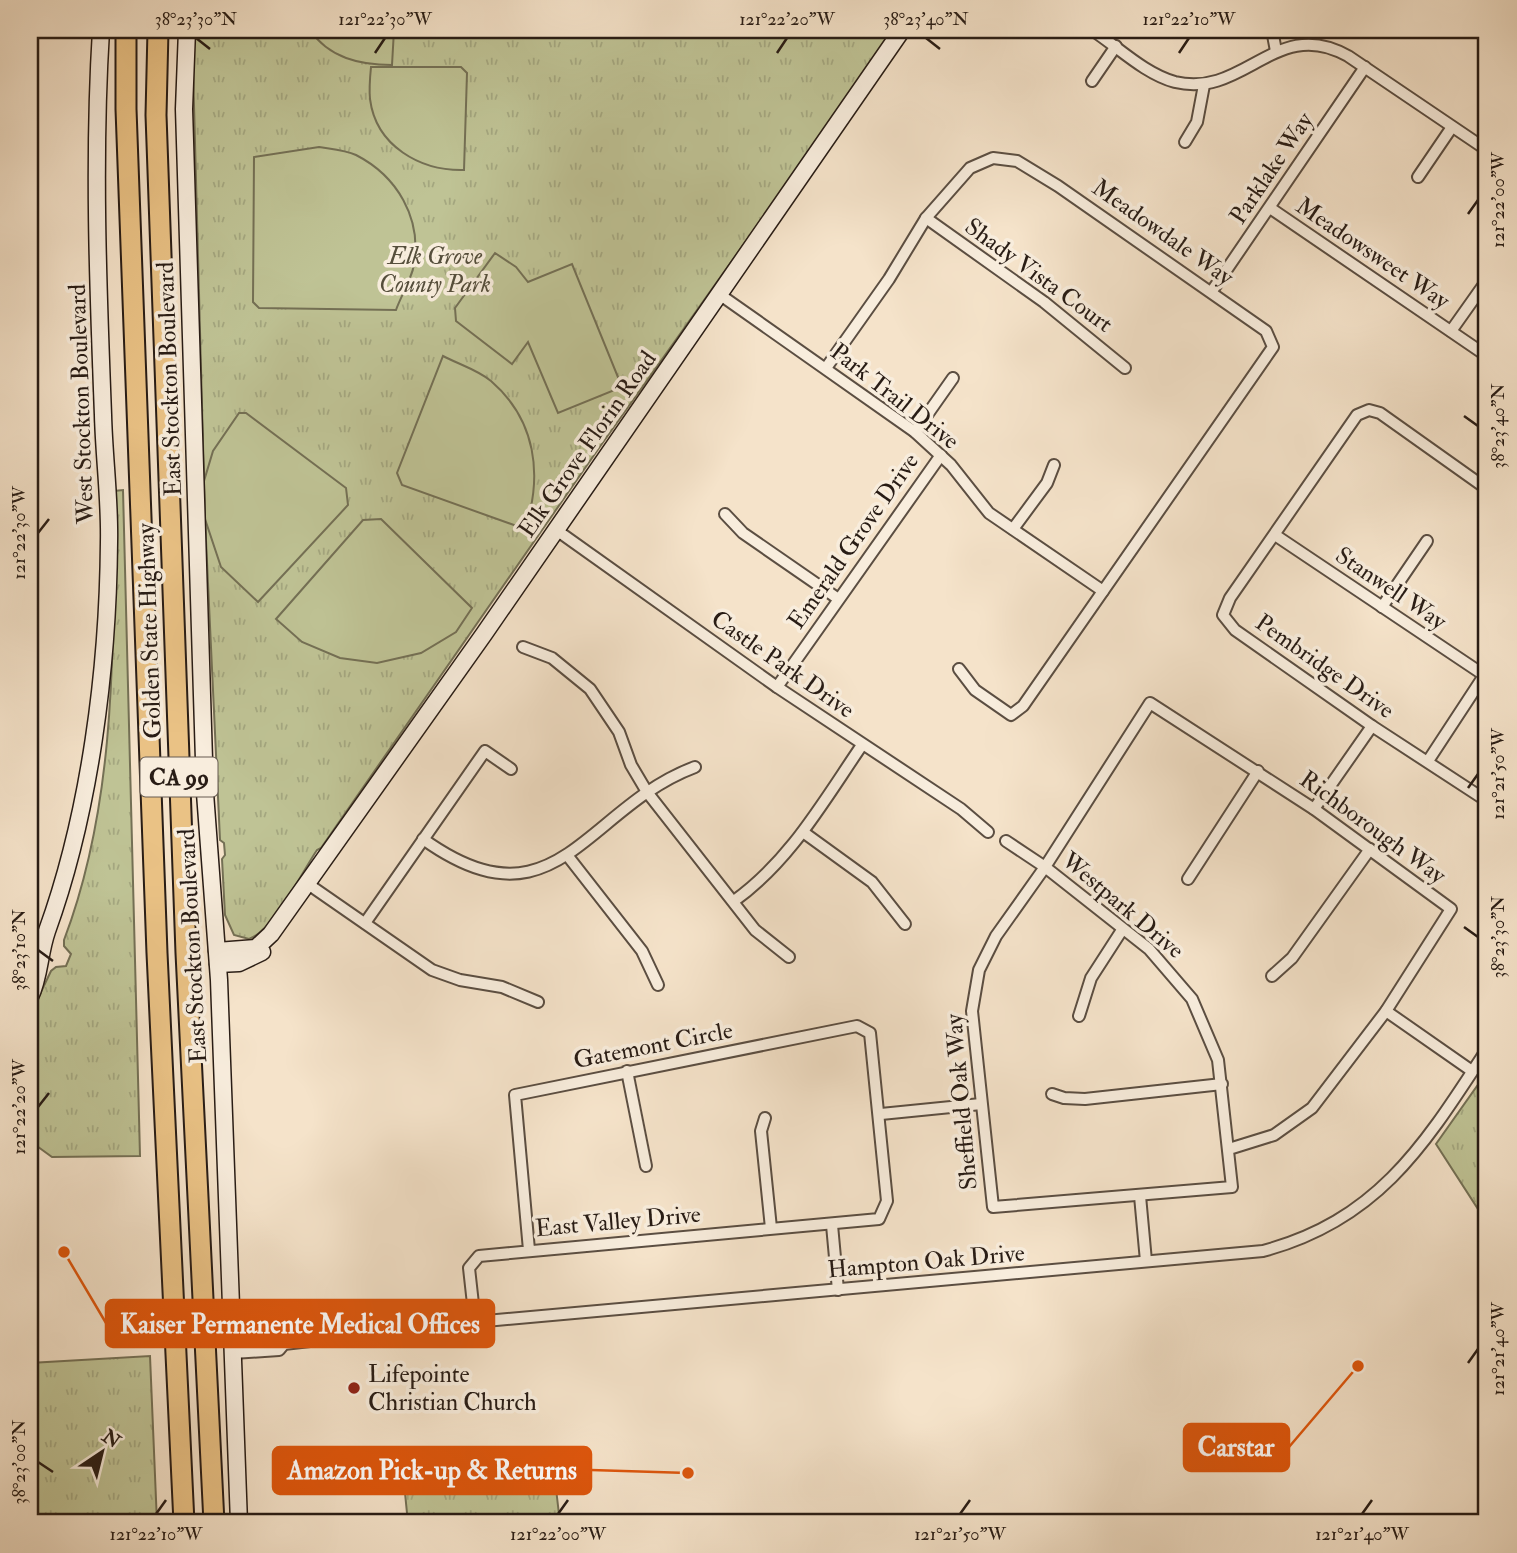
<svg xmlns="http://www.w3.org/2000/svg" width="1517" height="1553" font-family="'IM FELL Double Pica',serif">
  <defs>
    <pattern id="grass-tufts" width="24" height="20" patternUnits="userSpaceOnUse" patternTransform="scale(1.75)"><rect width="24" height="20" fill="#bfc395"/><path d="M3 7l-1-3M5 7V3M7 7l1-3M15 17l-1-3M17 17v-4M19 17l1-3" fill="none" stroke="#a4a780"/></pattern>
  </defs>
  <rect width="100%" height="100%" fill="#f5e3ca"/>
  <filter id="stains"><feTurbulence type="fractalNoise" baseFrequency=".00286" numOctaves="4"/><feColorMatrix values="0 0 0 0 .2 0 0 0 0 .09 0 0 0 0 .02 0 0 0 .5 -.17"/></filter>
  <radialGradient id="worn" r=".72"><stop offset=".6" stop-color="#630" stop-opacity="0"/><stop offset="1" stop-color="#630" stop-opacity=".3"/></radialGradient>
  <!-- grass -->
  <g fill="url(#grass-tufts)" stroke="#747055" stroke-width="2">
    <path d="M192,30H896L599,448L321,848L317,850C302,872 274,930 249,939L234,935L225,915L222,859L225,855L224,843L220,840L205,519Z"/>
    <path d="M123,490L140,1156L52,1157L30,1141V1015L51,971L56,967L66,966L71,954L64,946V940C118,798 113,641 114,491Z"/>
    <polygon points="1487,1072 1487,1223 1436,1144"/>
    <polygon points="150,1356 157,1523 30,1523 30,1363"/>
    <polygon points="432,1480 433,1490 555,1480 560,1523 408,1523 404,1483"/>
  </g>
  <!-- pitch -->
  <g fill="#bfc395" stroke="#747055" stroke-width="2">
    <path d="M310,30H394L392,65C360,65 329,58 310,30Z"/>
    <path d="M371,67H461L467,73L464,170C420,171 376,146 370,99C369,89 370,77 371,67Z"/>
    <path d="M319,147C331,149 345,150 356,155C397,176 422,218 414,265C411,280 401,296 396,310L259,308L253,302L254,157Z"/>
    <polygon points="495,253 516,267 528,282 572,264 622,387 558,413 528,342 512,364 456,321 455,308"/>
    <path d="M443,356C458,364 478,370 491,381C536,420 543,475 525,529L402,485L397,473Z"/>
    <polygon points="239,413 246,413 346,488 348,505 258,602 221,567 205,519 204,481 213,451"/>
    <polygon points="381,519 472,608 456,632 421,653 377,663 340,658 302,642 276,619 363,520"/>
  </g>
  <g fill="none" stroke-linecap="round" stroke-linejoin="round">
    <!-- street casing -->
    <g stroke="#5b4e42" stroke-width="14">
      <g id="street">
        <path d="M1092,30C1118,47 1145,74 1175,82C1245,99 1276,15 1348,56L1487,150"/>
        <polyline points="1272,30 1276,51"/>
        <polyline points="1092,81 1116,46"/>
        <polyline points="1185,142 1197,122 1204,85"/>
        <polyline points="1418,177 1452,127"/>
        <polyline points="1270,208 1487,356"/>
        <polyline points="926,218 1044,302 1125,368"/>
        <polyline points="1212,291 1365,67"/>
        <polyline points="719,294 915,432 951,465 989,513 1103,591"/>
        <polyline points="1451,331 1485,283"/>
        <polyline points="826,368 889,279 926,218 970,168 993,158 1017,161 1058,186 1266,331 1273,347 1023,706 1011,715 975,690 959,669"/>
        <polyline points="915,432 953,378"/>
        <polyline points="1487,489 1380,413 1369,410 1357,415 1230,598 1223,615 1235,630 1372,726 1487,801"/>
        <polyline points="725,514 743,533 837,598"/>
        <polyline points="555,529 777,687 961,809 988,832"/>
        <polyline points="1013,529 1047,483 1054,465"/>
        <polyline points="1275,535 1484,675"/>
        <polyline points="1382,607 1427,541"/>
        <polyline points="523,647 552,658 590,689 619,732 631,765 647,792 755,930 789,957"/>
        <polyline points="777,687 941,455"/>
        <polyline points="1428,761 1487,671"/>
        <polyline points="1314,809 1372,726"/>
        <polyline points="803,832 872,882 905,924"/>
        <path d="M423,839C556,934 585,808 695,767"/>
        <polyline points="1006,841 1045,867 1149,949 1192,999 1218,1060 1232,1187 993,1207 972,1011 979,970 996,936 1045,867 1150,703 1314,809 1451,909 1386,1011 1312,1108 1274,1135 1229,1149"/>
        <polyline points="567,855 642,951 658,985"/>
        <polyline points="1188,879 1258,771"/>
        <polyline points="308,884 432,970 460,980 502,987 538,1002"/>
        <path d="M734,901C790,861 823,802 862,745"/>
        <polyline points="365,923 485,751 511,769"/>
        <polyline points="1272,976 1292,958 1370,849"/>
        <polyline points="1386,1011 1472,1071"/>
        <polyline points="1079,1016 1091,978 1122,930"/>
        <polyline points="627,1071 646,1166"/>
        <polyline points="1052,1094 1064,1098 1085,1099 1222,1084"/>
        <polyline points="881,1114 981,1104"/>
        <polyline points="765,1118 761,1131 771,1228"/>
        <polyline points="1140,1196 1146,1261"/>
        <polyline points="832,1225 838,1290"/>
        <polyline points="475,1322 469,1268 479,1256 879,1219 887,1201 870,1033 857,1026 515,1095 529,1250"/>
        <polyline points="233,1341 278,1339 284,1344"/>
        <path d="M233,1353L279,1350L284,1344L475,1322L1263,1251C1379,1220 1425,1144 1487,1049"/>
      </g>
    </g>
    <!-- secondary casing -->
    <g stroke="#281c15" stroke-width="19">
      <g id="secondary">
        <polyline points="187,30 184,109 205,793 219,980 239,1523"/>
        <polyline points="217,951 256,948 271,934 484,634 902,30"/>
        <polyline points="218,964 239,963 262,952"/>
        <path d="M30,997C40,976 39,954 47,931C90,812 108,669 109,542C110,500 104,457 103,415C98,286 93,158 101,30"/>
      </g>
    </g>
    <!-- highway casing -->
    <g stroke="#281c15" stroke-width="23">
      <g id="highway">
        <polyline points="126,30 126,109 157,953 184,1523"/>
        <polyline points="158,30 156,115 186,953 214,1523"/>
      </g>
    </g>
    <!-- street -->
    <use href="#street" stroke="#f8eddd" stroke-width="10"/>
    <!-- secondary -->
    <use href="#secondary" stroke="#f8eddd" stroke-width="16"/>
    <!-- highway -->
    <use href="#highway" stroke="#eac285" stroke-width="19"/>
  </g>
  <!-- ticks -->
  <path fill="none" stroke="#281c15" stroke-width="2.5" d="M196,38L210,49M926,38L940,49M375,53L385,38M777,53L787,38M1179,53L1189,38M1468,214L1478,200M1464,416L1478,426M38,533L49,519M1468,788L1478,774M1464,927L1478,937M38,950L53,961M38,1107L49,1093M1468,1363L1478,1349M38,1462L53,1472M156,1514L166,1500M558,1514L568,1500M960,1514L970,1500M1362,1514L1372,1500"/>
  <!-- markers -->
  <circle fill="#8f2418" stroke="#f8eddd" stroke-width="2.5" cx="354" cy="1388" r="7"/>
  <g text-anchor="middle" stroke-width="7" stroke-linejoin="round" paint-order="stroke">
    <!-- shield labels -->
    <rect fill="#f8eddd" stroke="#665b51" stroke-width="2" x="140.5" y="757.5" width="77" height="39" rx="5"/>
    <g font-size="23" font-weight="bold" fill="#281c15">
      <text x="179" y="785">CA 99</text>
    </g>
    <!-- street labels -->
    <g font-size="24" fill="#281c15" stroke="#f8eddd">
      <text transform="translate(1271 168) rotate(-56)" y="8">Parklake Way</text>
      <text transform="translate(1163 232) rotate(35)" y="8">Meadowdale Way</text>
      <text transform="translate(1373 253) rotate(34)" y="8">Meadowsweet Way</text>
      <text transform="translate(1039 275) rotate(36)" y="8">Shady Vista Court</text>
      <text transform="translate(169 379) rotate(-92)" y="8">East Stockton Boulevard</text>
      <text transform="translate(895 396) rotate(38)" y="8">Park Trail Drive</text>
      <text transform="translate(81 404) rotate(-92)" y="8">West Stockton Boulevard</text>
      <text transform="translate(587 444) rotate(-55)" y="8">Elk Grove Florin Road</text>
      <text transform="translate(853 541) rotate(-55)" y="8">Emerald Grove Drive</text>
      <text transform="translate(1391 588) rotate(34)" y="8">Stanwell Way</text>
      <text transform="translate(149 631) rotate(-92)" y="8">Golden State Highway</text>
      <text transform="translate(783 664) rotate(35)" y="8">Castle Park Drive</text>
      <text transform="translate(1325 666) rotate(35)" y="8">Pembridge Drive</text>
      <text transform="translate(1373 827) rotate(36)" y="8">Richborough Way</text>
      <text transform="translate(1123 905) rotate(40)" y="8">Westpark Drive</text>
      <text transform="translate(192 946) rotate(-93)" y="8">East Stockton Boulevard</text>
      <text transform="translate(653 1045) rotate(-11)" y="8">Gatemont Circle</text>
      <text transform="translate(961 1102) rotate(-95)" y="8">Sheffield Oak Way</text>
      <text transform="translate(618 1221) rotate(-5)" y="8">East Valley Drive</text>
      <text transform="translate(926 1261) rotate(-5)" y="8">Hampton Oak Drive</text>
    </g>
    <!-- park labels -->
    <g font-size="24" font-style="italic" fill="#554e3b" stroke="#f8eddd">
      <text x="435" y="264">Elk Grove<tspan x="435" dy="28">County Park</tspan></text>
    </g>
    <!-- poi labels -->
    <g font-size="24" fill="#281c15" stroke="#f8eddd" text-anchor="start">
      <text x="368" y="1382">Lifepointe<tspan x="368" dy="28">Christian Church</tspan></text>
    </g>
  </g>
  <!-- callouts -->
  <path fill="none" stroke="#de560c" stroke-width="2.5" d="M64 1252L106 1323M1358 1366L1289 1447M688 1473L591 1470"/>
  <g fill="#de560c" stroke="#f8eddd" stroke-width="2.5">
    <circle cx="64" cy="1252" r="7"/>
    <circle cx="1358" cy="1366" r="7"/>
    <circle cx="688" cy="1473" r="7"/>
  </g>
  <g fill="#de560c" stroke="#de560c" stroke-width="2.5">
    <rect x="106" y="1300" width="388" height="47" rx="7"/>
    <rect x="1184" y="1424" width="105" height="47" rx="7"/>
    <rect x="273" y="1447" width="318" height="47" rx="7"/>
  </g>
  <g font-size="26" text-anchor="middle" font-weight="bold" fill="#fff">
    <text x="300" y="1333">Kaiser Permanente Medical Offices</text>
    <text x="1236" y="1456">Carstar</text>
    <text x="432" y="1479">Amazon Pick-up &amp; Returns</text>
  </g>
  <!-- margin -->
  <rect width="1517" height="1553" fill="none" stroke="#f5e3ca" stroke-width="77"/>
  <!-- north arrow -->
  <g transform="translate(102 1452) rotate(35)" stroke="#f8eddd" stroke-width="5" paint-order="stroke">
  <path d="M0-5L12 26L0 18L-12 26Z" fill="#281c15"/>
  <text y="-10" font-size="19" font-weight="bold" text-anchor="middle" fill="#281c15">N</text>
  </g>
  <rect x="38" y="38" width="1440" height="1476" fill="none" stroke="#281c15" stroke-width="2.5"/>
  <g font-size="18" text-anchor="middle" fill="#281c15">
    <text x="196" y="25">38°23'30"N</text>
    <text x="385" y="25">121°22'30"W</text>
    <text x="787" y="25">121°22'20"W</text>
    <text x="926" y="25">38°23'40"N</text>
    <text x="1189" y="25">121°22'10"W</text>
    <text transform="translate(1498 200) rotate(-90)" y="6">121°22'00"W</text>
    <text transform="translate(1498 426) rotate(-90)" y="6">38°23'40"N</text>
    <text transform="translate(19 533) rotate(-90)" y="6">121°22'30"W</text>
    <text transform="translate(1498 774) rotate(-90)" y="6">121°21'50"W</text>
    <text transform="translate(1498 937) rotate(-90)" y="6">38°23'30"N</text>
    <text transform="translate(19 950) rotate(-90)" y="6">38°23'10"N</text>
    <text transform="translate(19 1107) rotate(-90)" y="6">121°22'20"W</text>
    <text transform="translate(1498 1349) rotate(-90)" y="6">121°21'40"W</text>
    <text transform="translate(19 1462) rotate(-90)" y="6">38°23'00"N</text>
    <text x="156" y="1540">121°22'10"W</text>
    <text x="558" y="1540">121°22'00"W</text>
    <text x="960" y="1540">121°21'50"W</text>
    <text x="1362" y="1540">121°21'40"W</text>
  </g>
  <rect width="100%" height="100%" filter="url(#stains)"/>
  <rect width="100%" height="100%" fill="url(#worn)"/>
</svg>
